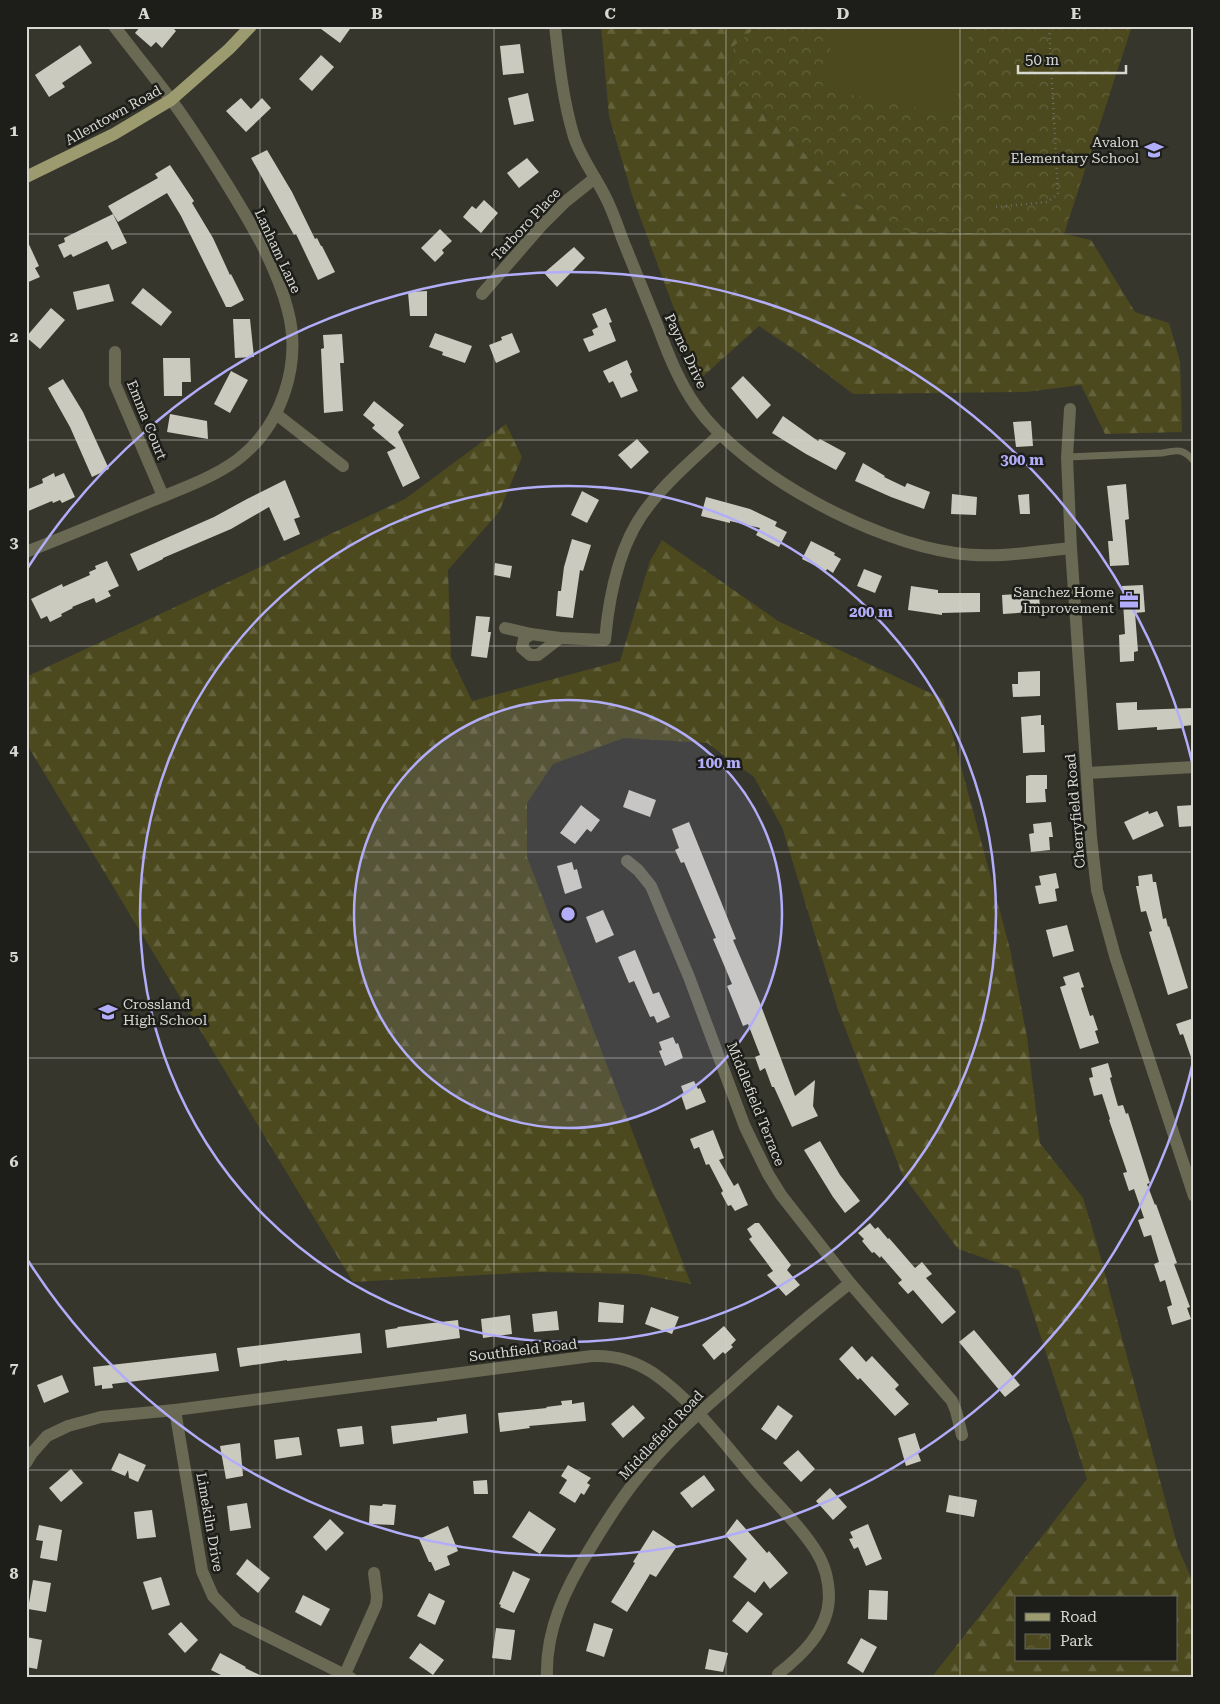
<svg xmlns="http://www.w3.org/2000/svg" width="1220" height="1704" font-family="'Roboto Serif',serif">
  <defs>
    <pattern id="forest-firs" width="22" height="20" patternUnits="userSpaceOnUse" patternTransform="scale(1.25)"><rect width="22" height="20" fill="#4b491d"/><path d="M5 1l3.5 6h-7zM16 11l3.5 6h-7z" fill="#64623d"/></pattern>
    <pattern id="park-crowns" width="20" height="18" patternUnits="userSpaceOnUse" patternTransform="scale(1.25)"><rect width="20" height="18" fill="#4b491d"/><path d="M2 6a3 3 0 1 1 6 0M12 15a3 3 0 1 1 6 0" fill="none" stroke="#64623d"/></pattern>
  </defs>
  <rect width="100%" height="100%" fill="#36362d"/>
  <!-- forest -->
  <g fill="url(#forest-firs)" fill-rule="evenodd">
    <polygon points="601,26 758,26 734,46 727,75 853,202 906,232 1064,234 1091,240 1135,312 1169,323 1180,361 1182,432 1105,434 1081,385 1026,392 853,394 802,355 759,326 700,379 633,198 609,116"/>
    <path d="M506,424L522,457L499,512L448,570L451,657L472,701L620,661L650,561L662,540L778,621L943,699L1010,949L1027,1037L1040,1143L1083,1198L1097,1244L1178,1548L1194,1584V1678H931L1087,1479L1019,1270L958,1249L902,1174L838,1010L782,827L754,777L707,743L624,738L553,764L527,803V857L691,1284L639,1274L538,1272L353,1282L26,743V677L405,499ZM1016,1598H1176V1660H1016Z"/>
  </g>
  <!-- park -->
  <polygon fill="url(#park-crowns)" points="758,26 1132,26 1064,234 906,232 853,202 727,75 734,46"/>
  <!-- pitch -->
  <polygon fill="#4b491d" points="835,26 971,26 953,115 822,89"/>
  <!-- building -->
  <g fill="#cacabe">
    <polygon points="141,26 171,26 176,31 162,48 156,42 151,47 135,33"/>
    <polygon points="317,26 352,26 340,43"/>
    <polygon points="520,44 524,73 503,75 500,46"/>
    <polygon points="80,45 92,63 62,83 65,87 49,97 35,75"/>
    <polygon points="321,55 334,67 312,91 299,79"/>
    <polygon points="528,93 534,121 514,125 508,98"/>
    <polygon points="241,98 251,109 262,98 271,108 246,132 226,111"/>
    <polygon points="267,150 292,192 315,239 317,238 321,246 322,246 335,272 318,280 296,234 294,235 251,158"/>
    <polygon points="527,158 539,172 519,188 507,173"/>
    <polygon points="170,165 194,201 192,203 213,238 230,275 231,274 244,300 231,307 226,307 181,216 167,193 118,222 108,206 158,178 155,174"/>
    <polygon points="484,200 498,213 481,233 463,217 472,206 476,209"/>
    <polygon points="113,214 127,243 112,250 107,241 73,257 71,254 64,258 58,245 65,242 64,238"/>
    <polygon points="440,229 452,241 442,250 444,253 435,262 421,248"/>
    <polygon points="26,238 39,266 35,268 40,277 26,283"/>
    <polygon points="574,247 585,258 557,287 544,273"/>
    <polygon points="109,284 114,301 77,310 73,292"/>
    <polygon points="143,288 172,312 161,326 131,303"/>
    <polygon points="427,291 427,316 410,316 408,292"/>
    <polygon points="51,308 65,320 40,349 26,337"/>
    <polygon points="606,308 612,322 609,323 616,341 589,352 583,339 594,335 592,330 598,327 592,314"/>
    <polygon points="233,319 250,319 254,357 235,358"/>
    <polygon points="435,333 472,346 465,363 442,355 443,352 429,347"/>
    <polygon points="512,333 520,352 496,363 489,345 502,340 501,337"/>
    <polygon points="342,334 344,363 340,363 343,411 324,413 321,349 324,348 323,335"/>
    <polygon points="163,358 190,358 191,382 182,382 182,396 164,396"/>
    <polygon points="627,360 632,372 630,374 638,391 621,398 613,381 609,383 603,371"/>
    <polygon points="231,371 248,380 230,413 214,404"/>
    <polygon points="743,376 771,405 757,419 731,388"/>
    <polygon points="63,379 83,412 109,469 92,477 70,427 48,388"/>
    <polygon points="374,401 404,425 398,432 420,478 403,487 387,452 396,448 372,428 375,425 363,415"/>
    <polygon points="170,414 207,421 208,439 167,432"/>
    <polygon points="783,416 818,441 820,439 846,453 836,470 806,454 772,433"/>
    <polygon points="1031,421 1033,446 1016,447 1013,422"/>
    <polygon points="637,439 649,452 631,469 618,455"/>
    <polygon points="863,463 885,476 884,477 905,487 907,483 930,492 924,509 891,497 855,481"/>
    <polygon points="54,473 55,477 64,473 75,497 62,503 60,500 53,503 52,501 26,512 26,490 43,483 42,479"/>
    <polygon points="285,480 300,517 294,519 300,534 284,541 269,507 231,529 163,558 163,559 138,571 130,554 214,517 247,499"/>
    <polygon points="1126,484 1129,519 1125,520 1129,565 1110,566 1108,541 1113,541 1107,486"/>
    <polygon points="582,491 599,500 587,523 571,515"/>
    <polygon points="952,494 977,497 976,515 951,514"/>
    <polygon points="1029,494 1030,514 1020,514 1018,495"/>
    <polygon points="706,497 750,509 777,522 775,526 787,532 779,547 756,535 760,528 730,521 730,523 701,516"/>
    <polygon points="572,539 591,545 583,571 580,570 573,618 556,616 558,591 561,591 564,567"/>
    <polygon points="811,541 835,553 834,555 841,559 833,573 827,569 826,571 802,559"/>
    <polygon points="107,561 119,586 108,591 111,596 96,603 94,598 72,607 73,608 61,614 62,616 50,622 47,616 41,619 31,599 62,584 63,587 90,575 89,572 96,569 95,566"/>
    <polygon points="495,563 512,566 510,578 494,575"/>
    <polygon points="864,569 882,576 875,593 857,586"/>
    <polygon points="1143,585 1145,612 1135,613 1138,651 1134,652 1134,661 1120,662 1119,635 1125,634 1122,586"/>
    <polygon points="911,586 938,590 938,593 980,593 980,612 942,613 942,615 908,610"/>
    <polygon points="1031,593 1039,594 1040,609 1032,610 1032,612 1003,614 1002,595"/>
    <polygon points="476,616 490,617 488,632 491,632 487,658 471,656"/>
    <polygon points="1040,671 1040,696 1013,697 1012,684 1018,684 1018,672"/>
    <polygon points="1137,702 1137,710 1192,708 1193,725 1184,726 1184,728 1157,730 1157,727 1118,730 1116,703"/>
    <polygon points="1041,715 1041,725 1044,725 1045,752 1023,753 1021,717"/>
    <polygon points="1030,775 1047,775 1047,789 1045,789 1046,802 1026,803 1026,776"/>
    <polygon points="629,790 656,800 650,817 623,807"/>
    <polygon points="581,805 600,820 591,832 587,829 575,844 560,833"/>
    <polygon points="1194,805 1194,826 1179,827 1177,806"/>
    <polygon points="1148,811 1149,814 1157,811 1164,826 1133,840 1124,822"/>
    <polygon points="689,822 736,939 733,940 760,1003 795,1096 815,1080 813,1106 818,1116 792,1127 774,1087 772,1087 765,1068 760,1071 755,1057 760,1055 748,1024 743,1026 727,986 732,984 713,939 716,938 684,862 681,863 675,850 679,848 672,829"/>
    <polygon points="1051,822 1053,837 1049,837 1050,850 1031,852 1029,834 1034,833 1033,824"/>
    <polygon points="572,862 574,870 577,869 582,888 565,894 557,866"/>
    <polygon points="1056,873 1059,888 1055,889 1057,901 1039,904 1035,886 1041,885 1039,876"/>
    <polygon points="1152,874 1153,882 1156,882 1163,919 1166,918 1168,927 1169,926 1188,988 1168,995 1149,932 1152,931 1146,911 1141,912 1136,886 1139,886 1138,876"/>
    <polygon points="603,910 614,935 596,943 586,917"/>
    <polygon points="1067,925 1074,951 1053,957 1046,930"/>
    <polygon points="635,950 653,994 659,992 670,1017 657,1023 654,1016 650,1017 634,981 629,983 618,957"/>
    <polygon points="1079,972 1084,987 1081,988 1090,1016 1093,1015 1098,1030 1095,1031 1099,1043 1080,1049 1060,987 1066,985 1063,977"/>
    <polygon points="1194,1018 1194,1060 1192,1060 1183,1034 1180,1035 1176,1024"/>
    <polygon points="673,1037 676,1044 678,1043 683,1058 665,1066 659,1051 662,1050 659,1042"/>
    <polygon points="1108,1063 1112,1077 1110,1078 1118,1106 1123,1105 1126,1114 1128,1113 1150,1183 1147,1184 1155,1205 1156,1204 1172,1249 1177,1263 1174,1264 1190,1307 1187,1308 1191,1319 1172,1325 1167,1307 1172,1305 1165,1280 1160,1282 1154,1264 1159,1262 1151,1235 1144,1237 1138,1220 1144,1218 1134,1189 1129,1191 1123,1173 1127,1172 1109,1120 1110,1119 1102,1094 1094,1096 1089,1078 1093,1077 1091,1068"/>
    <polygon points="694,1081 698,1089 700,1088 706,1102 686,1110 681,1095 684,1094 681,1086"/>
    <polygon points="713,1130 724,1158 719,1160 734,1186 738,1183 748,1205 735,1211 731,1205 728,1206 721,1193 723,1191 709,1164 706,1165 699,1147 694,1149 690,1139"/>
    <polygon points="820,1141 840,1175 860,1201 845,1213 833,1197 804,1150"/>
    <polygon points="755,1223 759,1223 791,1265 787,1270 800,1285 786,1296 767,1275 773,1271 749,1239 752,1237 747,1229"/>
    <polygon points="870,1223 875,1229 878,1227 888,1239 889,1238 915,1268 922,1262 932,1274 926,1278 956,1312 942,1324 913,1290 908,1294 898,1283 902,1280 881,1256 880,1258 874,1252 872,1253 862,1241 864,1239 858,1233"/>
    <polygon points="599,1302 624,1305 623,1323 598,1322"/>
    <polygon points="651,1307 679,1317 672,1334 645,1324"/>
    <polygon points="557,1311 559,1330 534,1332 532,1314"/>
    <polygon points="510,1315 512,1334 483,1338 481,1319"/>
    <polygon points="458,1320 460,1338 387,1348 385,1330 398,1328 397,1327"/>
    <polygon points="724,1326 736,1340 731,1345 733,1347 725,1354 723,1352 714,1360 702,1345"/>
    <polygon points="974,1330 1020,1385 1005,1397 959,1342"/>
    <polygon points="360,1333 362,1353 287,1361 287,1360 240,1367 237,1348"/>
    <polygon points="852,1346 866,1362 872,1356 899,1385 895,1389 909,1404 895,1416 860,1378 858,1380 839,1359"/>
    <polygon points="216,1353 219,1371 112,1384 113,1388 102,1389 102,1385 95,1386 93,1367"/>
    <polygon points="62,1375 69,1392 44,1403 37,1385"/>
    <polygon points="572,1400 572,1404 584,1402 586,1421 529,1426 530,1428 500,1432 498,1413 547,1408 546,1407 562,1405 561,1401"/>
    <polygon points="633,1405 645,1418 623,1438 611,1424"/>
    <polygon points="778,1405 793,1416 776,1440 761,1429"/>
    <polygon points="466,1414 468,1433 393,1444 391,1426 437,1421 437,1418"/>
    <polygon points="362,1426 364,1444 340,1447 337,1429"/>
    <polygon points="915,1433 921,1452 918,1453 921,1461 906,1466 898,1438"/>
    <polygon points="299,1437 302,1455 276,1459 274,1440"/>
    <polygon points="240,1443 243,1476 226,1479 220,1446"/>
    <polygon points="798,1450 815,1469 801,1482 783,1463"/>
    <polygon points="119,1453 146,1465 138,1482 129,1478 128,1470 125,1476 111,1470"/>
    <polygon points="568,1465 591,1478 587,1483 590,1485 584,1495 581,1493 575,1503 559,1493 567,1480 561,1476"/>
    <polygon points="71,1469 83,1483 61,1502 49,1488"/>
    <polygon points="704,1475 715,1490 692,1508 680,1493"/>
    <polygon points="487,1480 488,1494 474,1494 473,1481"/>
    <polygon points="830,1488 847,1507 833,1520 816,1501"/>
    <polygon points="949,1495 977,1500 974,1517 946,1512"/>
    <polygon points="247,1503 251,1528 230,1531 227,1506"/>
    <polygon points="383,1504 396,1505 394,1525 369,1524 370,1505 382,1506"/>
    <polygon points="152,1510 156,1537 137,1539 134,1512"/>
    <polygon points="529,1511 556,1529 540,1554 512,1537"/>
    <polygon points="330,1519 344,1533 326,1551 313,1537"/>
    <polygon points="737,1519 767,1553 769,1551 788,1573 770,1589 764,1581 755,1593 733,1577 747,1559 725,1535"/>
    <polygon points="868,1524 882,1559 866,1566 858,1547 854,1549 849,1539 853,1538 850,1532"/>
    <polygon points="39,1525 62,1530 57,1561 40,1558 43,1541 36,1540"/>
    <polygon points="448,1526 458,1551 447,1556 450,1565 435,1571 431,1562 429,1562 419,1539"/>
    <polygon points="653,1530 677,1546 656,1577 650,1574 627,1612 611,1602 635,1563 633,1562"/>
    <polygon points="247,1559 270,1578 258,1593 236,1574"/>
    <polygon points="513,1571 530,1579 514,1613 500,1607 501,1605 499,1604"/>
    <polygon points="161,1577 170,1605 152,1610 143,1582"/>
    <polygon points="33,1580 51,1583 46,1612 28,1609"/>
    <polygon points="869,1590 888,1591 887,1620 868,1619"/>
    <polygon points="429,1593 445,1601 435,1625 417,1616"/>
    <polygon points="303,1595 330,1609 321,1626 295,1612"/>
    <polygon points="748,1601 763,1614 747,1633 732,1621"/>
    <polygon points="181,1622 198,1640 185,1653 168,1634"/>
    <polygon points="594,1623 613,1629 604,1657 586,1651"/>
    <polygon points="496,1628 515,1630 511,1660 492,1658"/>
    <polygon points="26,1637 42,1640 37,1669 26,1667"/>
    <polygon points="861,1638 877,1647 863,1673 847,1663"/>
    <polygon points="420,1643 444,1660 433,1675 409,1658"/>
    <polygon points="709,1649 728,1653 723,1672 705,1669"/>
    <polygon points="220,1653 246,1667 245,1668 266,1678 227,1678 211,1670"/>
  </g>
  <g fill="none" stroke-linecap="round" stroke-linejoin="round">
    <!-- path -->
    <polyline stroke="#6c6c65" stroke-width="2.5" stroke-dasharray="1 4" stroke-linecap="butt" points="996,207 1047,202 1058,194 1049,26"/>
    <!-- service -->
    <path stroke="#696954" stroke-width="7" d="M1067,457L1162,453C1177,450 1183,448 1194,461"/>
    <!-- minor -->
    <g stroke="#696954" stroke-width="12">
      <path d="M555,26C559,63 563,101 574,137C581,158 595,176 605,196C612,209 617,224 622,238C634,268 646,298 658,327C668,354 679,382 696,406C744,474 873,542 955,553C993,559 1033,552 1071,548"/>
      <polyline points="482,294 541,226 565,202 595,178"/>
      <polyline points="115,352 115,384 163,496"/>
      <polyline points="1070,409 1067,457 1071,548 1091,837 1097,890 1115,956 1194,1196"/>
      <polyline points="276,414 343,466"/>
      <path d="M26,552C67,536 108,519 149,502C178,490 211,479 237,460C281,427 302,365 288,311C277,267 252,225 228,186C210,157 192,128 172,101C153,75 133,51 114,26"/>
      <polyline points="505,628 531,634"/>
      <path d="M560,638L531,634L524,639L522,648L530,655H538L560,638L605,640C609,595 620,540 650,504C670,478 696,457 720,434"/>
      <polyline points="1087,773 1194,767"/>
      <polyline points="627,861 638,870 651,886 689,977 745,1127 768,1174 781,1195 850,1283 952,1401 956,1411 962,1435"/>
      <polyline points="175,1410 202,1571 213,1596 237,1621 351,1678"/>
      <path d="M26,1463L32,1453L47,1436L68,1426L101,1417L175,1410L592,1356C613,1355 635,1361 653,1373C695,1402 726,1447 760,1485C779,1506 801,1527 816,1551C825,1565 829,1583 829,1598C828,1631 801,1656 778,1674"/>
      <polyline points="345,1674 376,1605 377,1597 374,1573"/>
      <path d="M547,1678C545,1630 566,1587 591,1547C606,1522 622,1497 640,1475C664,1445 694,1417 723,1392C764,1354 806,1318 850,1283"/>
    </g>
    <!-- primary -->
    <polyline stroke="#9c9b70" stroke-width="12" points="26,177 114,134 171,100 229,49 251,26"/>
  </g>
  <!-- grid -->
  <path fill="none" stroke="#d8d8d3" stroke-width="1" stroke-opacity="0.55" d="M260,26V1678M494,26V1678M726,26V1678M960,26V1678M26,234H1194M26,440H1194M26,646H1194M26,852H1194M26,1058H1194M26,1264H1194M26,1470H1194"/>
  <!-- distance rings -->
  <circle cx="568" cy="914" r="214" fill="#b2adf9" fill-opacity=".12"/>
  <g fill="none" stroke="#b2adf9" stroke-width="2.5">
    <circle cx="568" cy="914" r="214"/>
    <circle cx="568" cy="914" r="428"/>
    <path d="M1194 1058A642 642 0 0 1 27 1259M27 569A642 642 0 0 1 1194 770"/>
  </g>
  <!-- icons -->
  <defs>
    <g id="school-bare" transform="scale(1.5)"><path d="M0-5L7-2L0 1L-7-2ZM-4 1L0 2.5L4 1V4Q0 6-4 4Z" fill="#b2adf9" stroke="#1d1d19" stroke-width="2.5" paint-order="stroke"/></g>
    <g id="office-bare" transform="scale(1.5)"><path d="M-6-3h4V-5.5h4V-3h4V5H-6ZM-1-4.5V-3h2v-1.5ZM-6 0V1H6V0Z" fill="#b2adf9" stroke="#1d1d19" stroke-width="2.5" paint-order="stroke"/></g>
  </defs>
  <g fill-rule="evenodd">
    <use href="#school-bare" x="1154" y="150"/>
    <use href="#office-bare" x="1129" y="600"/>
    <use href="#school-bare" x="108" y="1012"/>
  </g>
  <g text-anchor="middle" stroke-width="5" stroke-linejoin="round" paint-order="stroke">
    <!-- street labels -->
    <g font-size="14" fill="#d8d8d3" stroke="#1d1d19">
      <text transform="translate(113 115) rotate(-29)" y="5">Allentown Road</text>
      <text transform="translate(526 224) rotate(-47)" y="5">Tarboro Place</text>
      <text transform="translate(278 251) rotate(65)" y="5">Lanham Lane</text>
      <text transform="translate(686 351) rotate(65)" y="5">Payne Drive</text>
      <text transform="translate(147 420) rotate(68)" y="5">Emma Court</text>
      <text transform="translate(1075 811) rotate(-95)" y="5">Cherryfield Road</text>
      <text transform="translate(756 1104) rotate(68)" y="5">Middlefield Terrace</text>
      <text transform="translate(523 1350) rotate(-7)" y="5">Southfield Road</text>
      <text transform="translate(661 1435) rotate(-47)" y="5">Middlefield Road</text>
      <text transform="translate(210 1522) rotate(80)" y="5">Limekiln Drive</text>
    </g>
    <!-- poi labels -->
    <g font-size="14" fill="#d8d8d3" stroke="#1d1d19" text-anchor="end">
      <text x="1139" y="147">Avalon<tspan x="1139" dy="16">Elementary School</tspan></text>
      <text x="1114" y="597">Sanchez Home<tspan x="1114" dy="16">Improvement</tspan></text>
      <text x="123" y="1009" text-anchor="start">Crossland<tspan x="123" dy="16">High School</tspan></text>
    </g>
  </g>
  <circle cx="568" cy="914" r="8" fill="#b2adf9" stroke="#1d1d19" stroke-width="2.5"/>
  <g font-size="15" text-anchor="middle" font-weight="bold" fill="#b2adf9" stroke="#1d1d19" stroke-width="5" stroke-linejoin="round" paint-order="stroke">
    <text x="1022" y="465">300 m</text>
    <text x="871" y="617">200 m</text>
    <text x="719" y="768">100 m</text>
  </g>
  <!-- border -->
  <rect width="1220" height="1704" fill="none" stroke="#1d1d19" stroke-width="55"/>
  <!-- legend -->
  <rect x="1015" y="1596" width="162" height="65" fill="#1d1d19" stroke="#686863"/>
  <rect x="1025" y="1613" width="25" height="8" fill="#9c9b70" stroke="#686863"/>
  <text x="1060" y="1622" font-size="15" fill="#d8d8d3">Road</text>
  <rect x="1025" y="1634" width="25" height="15" fill="url(#park-crowns)" stroke="#686863"/>
  <text x="1060" y="1646" font-size="15" fill="#d8d8d3">Park</text>
  <!-- scale -->
  <path d="M1018 65v8h108v-8" fill="none" stroke="#d8d8d3" stroke-width="2.5"/>
  <text x="1025" y="65" font-size="15" fill="#d8d8d3" stroke="#1d1d19" stroke-width="4" paint-order="stroke">50 m</text>
  <rect x="28" y="28" width="1164" height="1648" fill="none" stroke="#d8d8d3" stroke-width="2"/>
  <g font-size="16" text-anchor="middle" font-weight="bold" fill="#d8d8d3">
    <text x="144" y="19">A</text>
    <text x="377" y="19">B</text>
    <text x="610" y="19">C</text>
    <text x="843" y="19">D</text>
    <text x="1076" y="19">E</text>
    <text x="14" y="136">1</text>
    <text x="14" y="342">2</text>
    <text x="14" y="548">3</text>
    <text x="14" y="755">4</text>
    <text x="14" y="961">5</text>
    <text x="14" y="1167">6</text>
    <text x="14" y="1373">7</text>
    <text x="14" y="1579">8</text>
  </g>
</svg>
